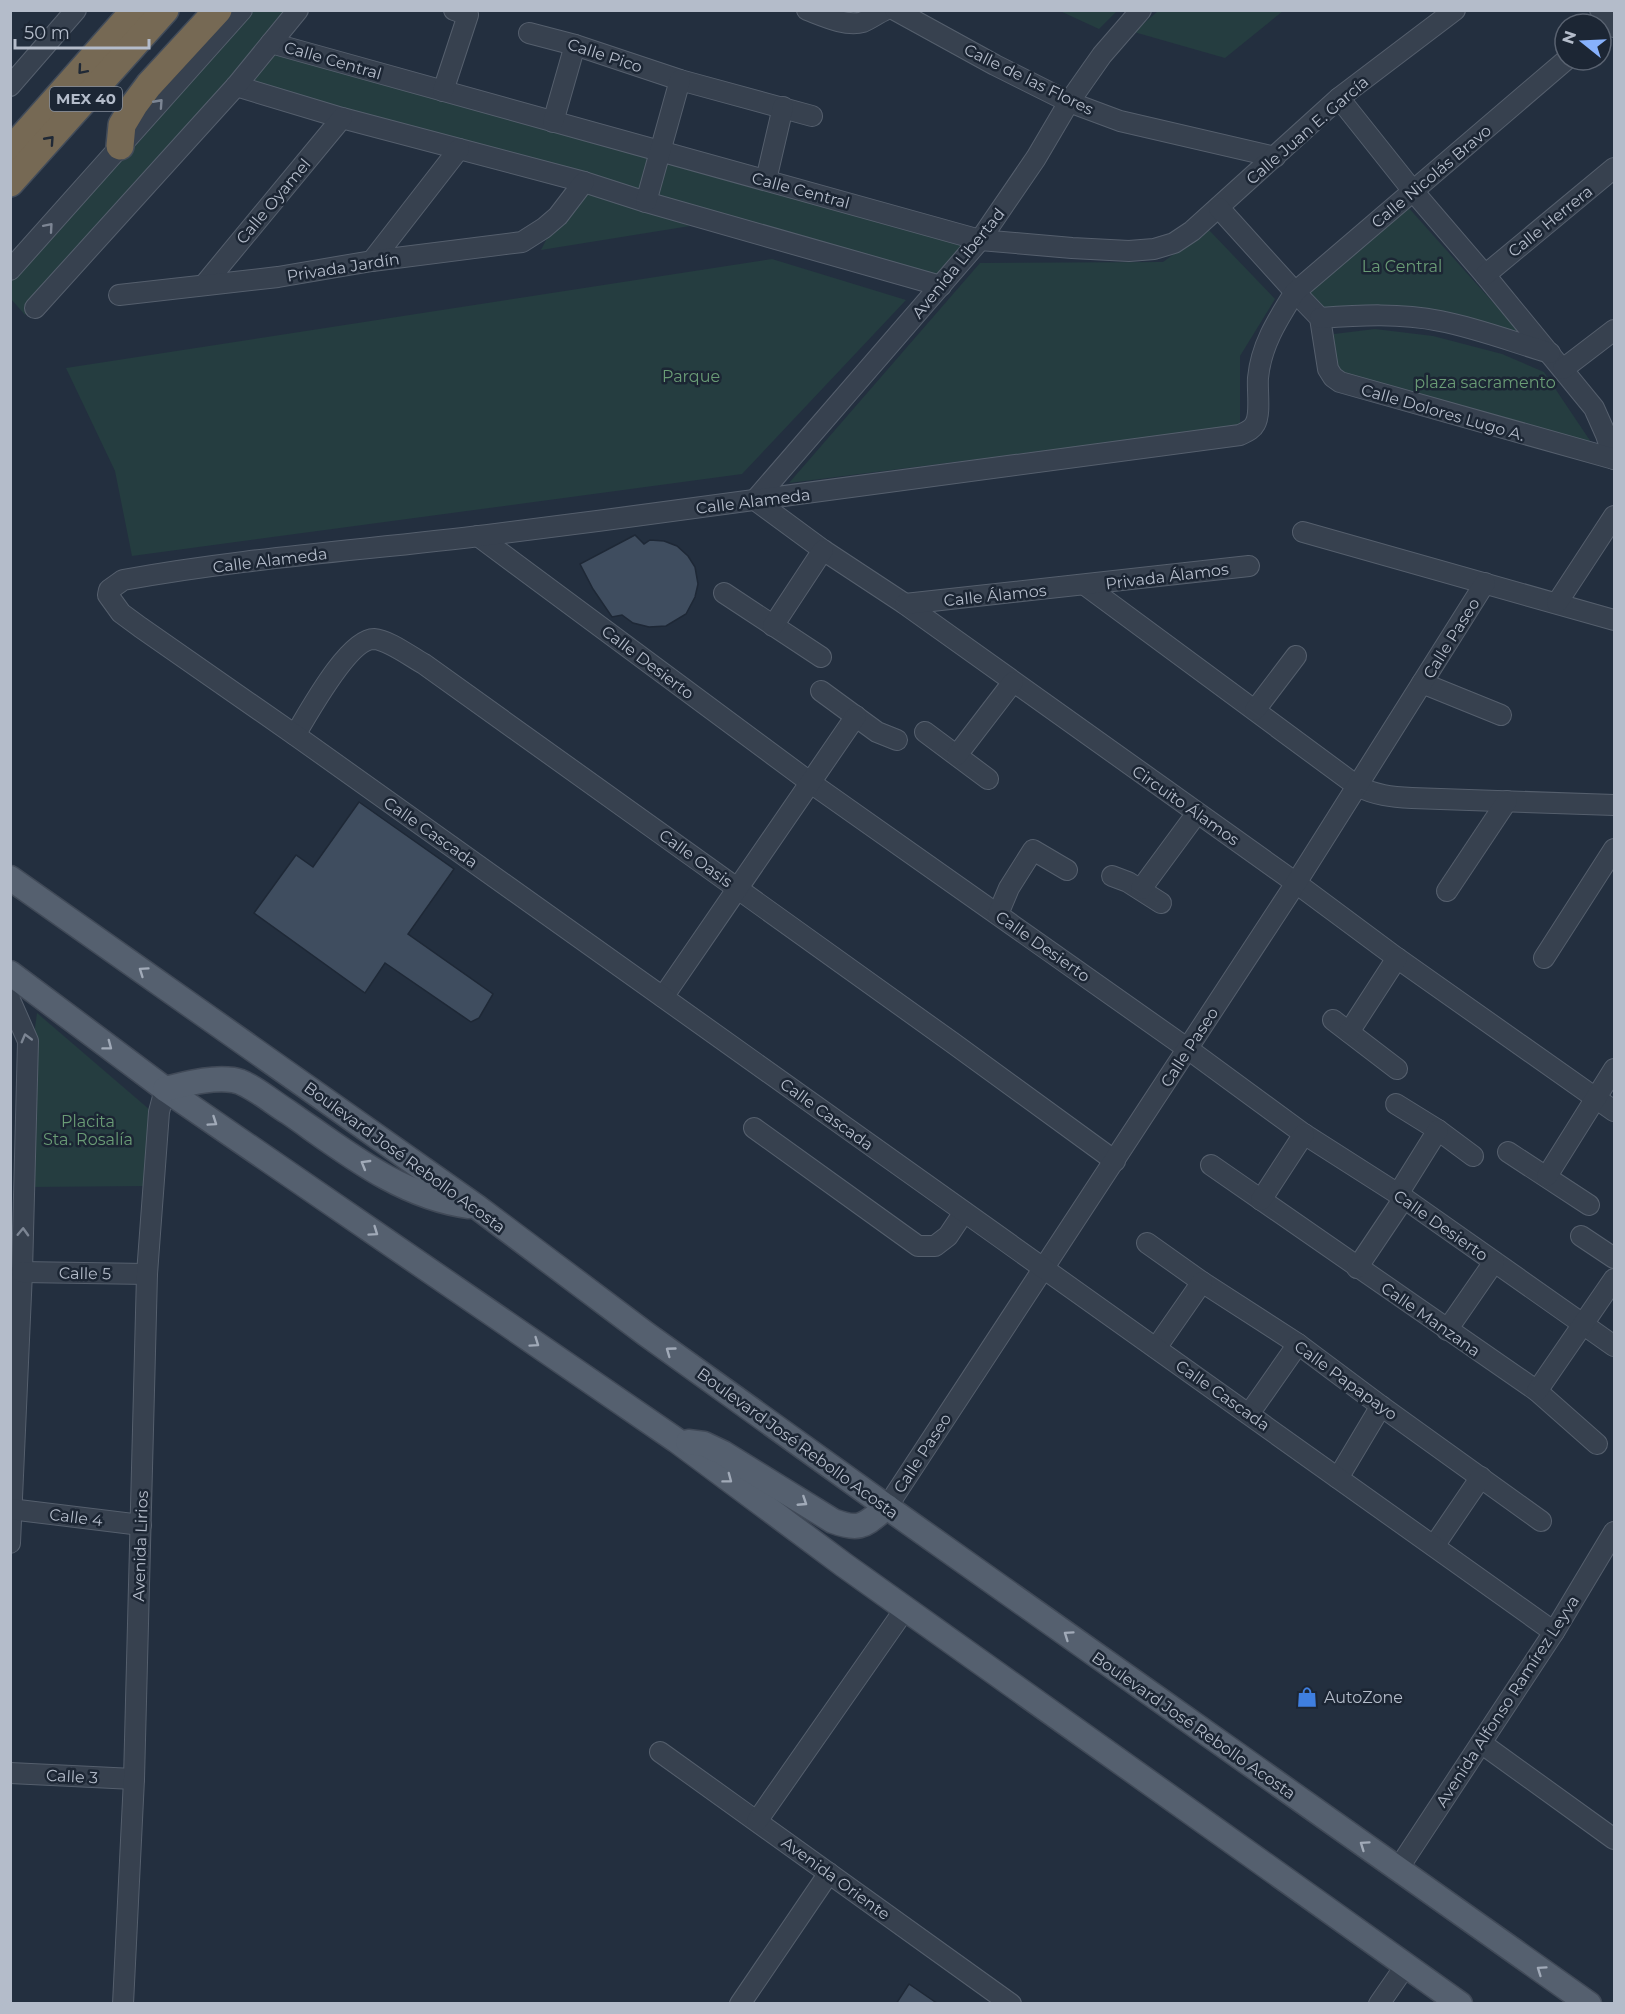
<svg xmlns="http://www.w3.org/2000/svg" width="1625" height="2014" font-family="Montserrat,sans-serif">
  <rect width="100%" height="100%" fill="#232f3f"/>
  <!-- green -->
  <g fill="#253d40">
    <polygon points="247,11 295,11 235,86 25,315 11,299 11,274"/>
    <polygon points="1060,11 1117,11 1099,29"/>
    <polygon points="1158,11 1283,11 1225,58 1134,32"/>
    <polygon points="271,44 656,154 644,199 238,86"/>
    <polygon points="662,155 968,242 938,283 649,201"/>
    <polygon points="586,189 690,226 541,250 552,228"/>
    <polygon points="1407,206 1523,336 1322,314 1304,293"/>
    <polygon points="1208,229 1275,299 1240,356 1240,426 789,483 980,263 1163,262"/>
    <polygon points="772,259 906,300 742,474 132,556 115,471 66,368"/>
    <polygon points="1375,329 1433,336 1502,354 1544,372 1593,445 1340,373 1334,359 1334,334"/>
    <polygon points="37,1013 150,1110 148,1186 31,1187 33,1042"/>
  </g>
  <!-- building -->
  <g fill="#3f4d5f" stroke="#1e2836" stroke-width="1.5">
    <polygon points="635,535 644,544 650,540 664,541 677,546 688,556 695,567 698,584 695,597 686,614 666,626 649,627 633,623 622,615 612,617 593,589 580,564"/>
    <polygon points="359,802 454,869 408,934 493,994 479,1018 471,1022 385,963 365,993 254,913 296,855 313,867"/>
    <polygon points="909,1984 938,2004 896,2004"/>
  </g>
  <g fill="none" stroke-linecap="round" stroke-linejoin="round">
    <!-- minor casing -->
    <g stroke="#555f6d" stroke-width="22">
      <g id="minor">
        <path d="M807,10C823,16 846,27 863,22C870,19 877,14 885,10"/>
        <polyline points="895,10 995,65 1069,102 1120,121 1275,157"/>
        <polyline points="1141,10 1102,55 1069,102 1036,158 980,240 755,500 823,550 905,604 1296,883 1397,958 1614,1111"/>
        <polyline points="1600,10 1614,27"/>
        <polyline points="529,33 575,45 680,80 812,116"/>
        <polyline points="271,43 980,240 1072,248 1129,251 1154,249 1174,243 1192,231 1339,98 1455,10"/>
        <polyline points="10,86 76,10"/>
        <polyline points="236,86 342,118 584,182 646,202 941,286"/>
        <polyline points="443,91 468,15 454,10"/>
        <polyline points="1339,98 1413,191 1485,275 1594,408 1606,435 1614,459"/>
        <polyline points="553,122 575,45"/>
        <polyline points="766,180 783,107"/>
        <polyline points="646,202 680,80"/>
        <polyline points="1219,208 1295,292 1320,318 1328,369 1333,377 1340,382 1614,459"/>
        <polyline points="372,261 459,149"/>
        <polyline points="10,270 242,10"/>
        <polyline points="1485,275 1614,168"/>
        <polyline points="204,285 342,118"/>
        <polyline points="119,295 278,277 372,261 522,242 544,228 558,216 584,182"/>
        <polyline points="35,308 236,86 298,10"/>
        <path d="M1320,318C1361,315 1400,313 1440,321C1477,328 1513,342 1550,353"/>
        <polyline points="1563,369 1614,330"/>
        <polyline points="1303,532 1614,620"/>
        <polyline points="478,536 811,783 1188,1049 1304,1134 1398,1194 1614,1346"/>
        <path d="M1085,585L1357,786C1375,795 1391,797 1412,798L1614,805"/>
        <polyline points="724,593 821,657"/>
        <polyline points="1557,603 1614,516"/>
        <polyline points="905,604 1249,566"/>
        <polyline points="773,626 823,550"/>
        <polyline points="1422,683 1501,715"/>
        <polyline points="821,691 877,732 897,740"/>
        <polyline points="1255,710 1296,656"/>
        <polyline points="925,732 988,779"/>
        <path d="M295,735C308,714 348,639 374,639C389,640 411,657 424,664L953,1043L1115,1161"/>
        <polyline points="957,755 1013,682"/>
        <polyline points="1112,876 1128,882 1161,903"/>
        <polyline points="1141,889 1197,813"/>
        <polyline points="1447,891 1507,801"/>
        <polyline points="998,914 1009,888 1033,850 1067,870"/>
        <polyline points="1544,958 1614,849"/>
        <polyline points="663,997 856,716"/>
        <polyline points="10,1000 28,1041 22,1272 10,1543"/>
        <polyline points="1333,1020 1397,1069"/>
        <polyline points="1349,1032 1397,958"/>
        <polyline points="1396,1104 1438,1130 1473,1156"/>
        <polyline points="754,1128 918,1246 935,1246 948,1236 964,1212"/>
        <polyline points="1508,1152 1589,1205"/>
        <polyline points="1211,1165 1537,1391 1597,1444"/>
        <polyline points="1547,1176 1614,1069"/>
        <polyline points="1398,1194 1438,1130"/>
        <polyline points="1261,1200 1304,1134"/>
        <polyline points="1581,1236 1614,1258"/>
        <polyline points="1147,1243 1202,1282 1298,1344 1381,1406 1541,1521"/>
        <polyline points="1357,1268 1404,1198"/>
        <polyline points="22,1272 147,1274"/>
        <polyline points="1447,1330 1494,1262"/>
        <polyline points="1156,1348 1202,1282"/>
        <polyline points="1537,1391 1614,1279"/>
        <polyline points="1249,1414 1298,1344"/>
        <polyline points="1338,1478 1381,1406"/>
        <polyline points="887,1507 1296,883 1485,583"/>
        <polyline points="10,1509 141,1525"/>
        <polyline points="1434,1546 1481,1477"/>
        <path d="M1554,1632L295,735L140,627L121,613L108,595L109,590L123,580C243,558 366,550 488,535C739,503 990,470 1240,435C1246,432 1252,430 1255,424C1261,414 1257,390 1258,378C1261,345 1278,319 1295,292L1566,60"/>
        <polyline points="1481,1743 1614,1839"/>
        <polyline points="660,1752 1011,2004"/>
        <polyline points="10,1773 134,1779"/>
        <polyline points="757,1821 905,1609"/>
        <polyline points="1398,1869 1554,1632 1614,1532"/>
        <polyline points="123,2004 134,1779 147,1274 159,1112 165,1089"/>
        <polyline points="740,2004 829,1873"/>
        <polyline points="1379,2004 1406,1965"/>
      </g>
    </g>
    <!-- major casing -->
    <g stroke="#414a58" stroke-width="27">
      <g id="major">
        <polyline points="10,878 477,1207 646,1334 887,1507 1589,2004"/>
        <polyline points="10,973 165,1089 676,1440 844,1565 1460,2004"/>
        <path d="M165,1089C187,1084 210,1077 233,1080C249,1082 273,1103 288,1112C343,1150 400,1197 469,1206"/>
        <path d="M688,1442L704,1444L723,1453L833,1521C862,1532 865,1524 887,1507"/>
      </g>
    </g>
    <!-- highway casing -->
    <g stroke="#424c5a" stroke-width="30">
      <g id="highway">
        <polyline points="120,146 122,125 134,105 149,85 218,10"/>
        <polyline points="10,151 135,10"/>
        <polyline points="10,183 165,10"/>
      </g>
    </g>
    <!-- minor -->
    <use href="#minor" stroke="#37414f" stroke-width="20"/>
    <!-- major -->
    <use href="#major" stroke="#55606f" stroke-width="24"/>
    <!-- highway -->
    <use href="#highway" stroke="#766954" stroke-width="27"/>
  </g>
  <!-- one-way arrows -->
  <defs><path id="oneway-chevron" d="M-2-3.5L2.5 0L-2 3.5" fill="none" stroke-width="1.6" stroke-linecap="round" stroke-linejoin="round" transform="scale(1.5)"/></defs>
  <g stroke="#202936">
    <use href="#oneway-chevron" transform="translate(82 70) rotate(131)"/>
    <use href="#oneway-chevron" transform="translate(50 140) rotate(-48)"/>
  </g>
  <g stroke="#7c8593">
    <use href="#oneway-chevron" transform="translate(159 103) rotate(-48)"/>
    <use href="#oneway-chevron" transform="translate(49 227) rotate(-49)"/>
    <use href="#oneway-chevron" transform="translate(26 1038) rotate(-105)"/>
    <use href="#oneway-chevron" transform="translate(23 1232) rotate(-88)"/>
  </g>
  <g stroke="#a1aab8">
    <use href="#oneway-chevron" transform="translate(143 971) rotate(-145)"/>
    <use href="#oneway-chevron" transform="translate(108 1046) rotate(37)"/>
    <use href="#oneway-chevron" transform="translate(213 1122) rotate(34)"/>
    <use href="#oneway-chevron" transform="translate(365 1164) rotate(-150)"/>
    <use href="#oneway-chevron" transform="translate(374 1232) rotate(35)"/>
    <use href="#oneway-chevron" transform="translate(535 1343) rotate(35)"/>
    <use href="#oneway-chevron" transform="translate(670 1351) rotate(-144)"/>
    <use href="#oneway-chevron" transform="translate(728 1479) rotate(37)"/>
    <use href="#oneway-chevron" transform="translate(803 1502) rotate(33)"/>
    <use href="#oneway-chevron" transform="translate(1068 1635) rotate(-145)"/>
    <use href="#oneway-chevron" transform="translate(1364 1845) rotate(-145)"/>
    <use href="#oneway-chevron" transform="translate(1541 1970) rotate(-145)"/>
  </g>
  <!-- icons -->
  <defs>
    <g id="shop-bare" transform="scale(1.62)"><path d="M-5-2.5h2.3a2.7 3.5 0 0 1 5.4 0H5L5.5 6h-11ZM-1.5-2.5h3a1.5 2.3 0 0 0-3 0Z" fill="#3f7fe0" stroke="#1c2634" stroke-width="2.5" paint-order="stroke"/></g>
  </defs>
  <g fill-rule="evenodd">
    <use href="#shop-bare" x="1307" y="1697"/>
  </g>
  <g text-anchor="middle" stroke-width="5" stroke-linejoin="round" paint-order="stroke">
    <!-- shield labels -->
    <rect fill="#1c2634" stroke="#868f9d" stroke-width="1.5" x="50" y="87" width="72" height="24" rx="4.5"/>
    <g font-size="15" font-weight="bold" fill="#b4bcca">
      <text x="86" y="104">MEX 40</text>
    </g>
    <!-- street labels -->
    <g font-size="16" fill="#b4bcca" stroke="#1c2634">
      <text transform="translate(605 55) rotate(18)" y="6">Calle Pico</text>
      <text transform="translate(333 60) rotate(16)" y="6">Calle Central</text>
      <text transform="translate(1029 79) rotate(26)" y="6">Calle de las Flores</text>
      <text transform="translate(1307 130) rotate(-41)" y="6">Calle Juan E. García</text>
      <text transform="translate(1431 176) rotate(-40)" y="6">Calle Nicolás Bravo</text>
      <text transform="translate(801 190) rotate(15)" y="6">Calle Central</text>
      <text transform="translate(273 201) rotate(-50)" y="6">Calle Oyamel</text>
      <text transform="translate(1550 221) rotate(-39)" y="6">Calle Herrera</text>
      <text transform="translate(958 263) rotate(-51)" y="6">Avenida Libertad</text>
      <text transform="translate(343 267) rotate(-9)" y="6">Privada Jardín</text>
      <text transform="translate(1443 412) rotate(16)" y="6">Calle Dolores Lugo A.</text>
      <text transform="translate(753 501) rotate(-7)" y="6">Calle Alameda</text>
      <text transform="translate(270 560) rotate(-7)" y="6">Calle Alameda</text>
      <text transform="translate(1167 576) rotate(-7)" y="6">Privada Álamos</text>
      <text transform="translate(995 595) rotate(-6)" y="6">Calle Álamos</text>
      <text transform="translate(1451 638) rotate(-58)" y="6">Calle Paseo</text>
      <text transform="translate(648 662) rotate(37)" y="6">Calle Desierto</text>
      <text transform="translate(1186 805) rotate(35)" y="6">Circuito Álamos</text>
      <text transform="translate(431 832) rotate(35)" y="6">Calle Cascada</text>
      <text transform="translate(696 858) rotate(36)" y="6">Calle Oasis</text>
      <text transform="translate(1043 946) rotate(35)" y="6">Calle Desierto</text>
      <text transform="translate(1189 1047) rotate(-57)" y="6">Calle Paseo</text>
      <text transform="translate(827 1114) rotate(36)" y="6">Calle Cascada</text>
      <text transform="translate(405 1157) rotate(36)" y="6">Boulevard José Rebollo Acosta</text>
      <text transform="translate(1441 1225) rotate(35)" y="6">Calle Desierto</text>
      <text transform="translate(85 1273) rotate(1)" y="6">Calle 5</text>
      <text transform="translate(1431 1319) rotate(35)" y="6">Calle Manzana</text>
      <text transform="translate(1346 1380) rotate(36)" y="6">Calle Papapayo</text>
      <text transform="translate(1223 1395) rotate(35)" y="6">Calle Cascada</text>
      <text transform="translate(798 1443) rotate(36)" y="6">Boulevard José Rebollo Acosta</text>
      <text transform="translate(922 1453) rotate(-57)" y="6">Calle Paseo</text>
      <text transform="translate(76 1517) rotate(7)" y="6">Calle 4</text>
      <text transform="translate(140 1546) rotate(-88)" y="6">Avenida Lirios</text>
      <text transform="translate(1507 1701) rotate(-57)" y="6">Avenida Alfonso Ramírez Leyva</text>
      <text transform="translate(1194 1725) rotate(35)" y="6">Boulevard José Rebollo Acosta</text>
      <text transform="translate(72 1776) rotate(3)" y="6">Calle 3</text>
      <text transform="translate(836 1878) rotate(36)" y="6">Avenida Oriente</text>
    </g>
    <!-- park labels -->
    <g font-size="16" fill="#6a9c76" stroke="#1c2634">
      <text x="1402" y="272">La Central</text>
      <text x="691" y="382">Parque</text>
      <text x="1485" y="388">plaza sacramento</text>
      <text x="88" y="1127">Placita<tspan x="88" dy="18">Sta. Rosalía</tspan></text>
    </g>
    <!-- poi labels -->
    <g font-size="16" fill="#b4bcca" stroke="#1c2634" text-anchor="start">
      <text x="1324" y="1703">AutoZone</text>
    </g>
  </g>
  <!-- border -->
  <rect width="1625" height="2014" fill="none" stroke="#b4bcca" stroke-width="24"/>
  <!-- north arrow -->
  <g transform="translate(1583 42) rotate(288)"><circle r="28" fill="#1c2634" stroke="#596270" stroke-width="1.5"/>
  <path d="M0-4.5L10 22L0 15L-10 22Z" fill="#87b1fc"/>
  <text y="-9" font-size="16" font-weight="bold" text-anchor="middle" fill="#b4bcca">N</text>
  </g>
  <!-- scale -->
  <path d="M15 39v9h134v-9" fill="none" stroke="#b4bcca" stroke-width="3"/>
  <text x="24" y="39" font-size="18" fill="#b4bcca" stroke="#1c2634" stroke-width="4.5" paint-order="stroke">50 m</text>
</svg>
